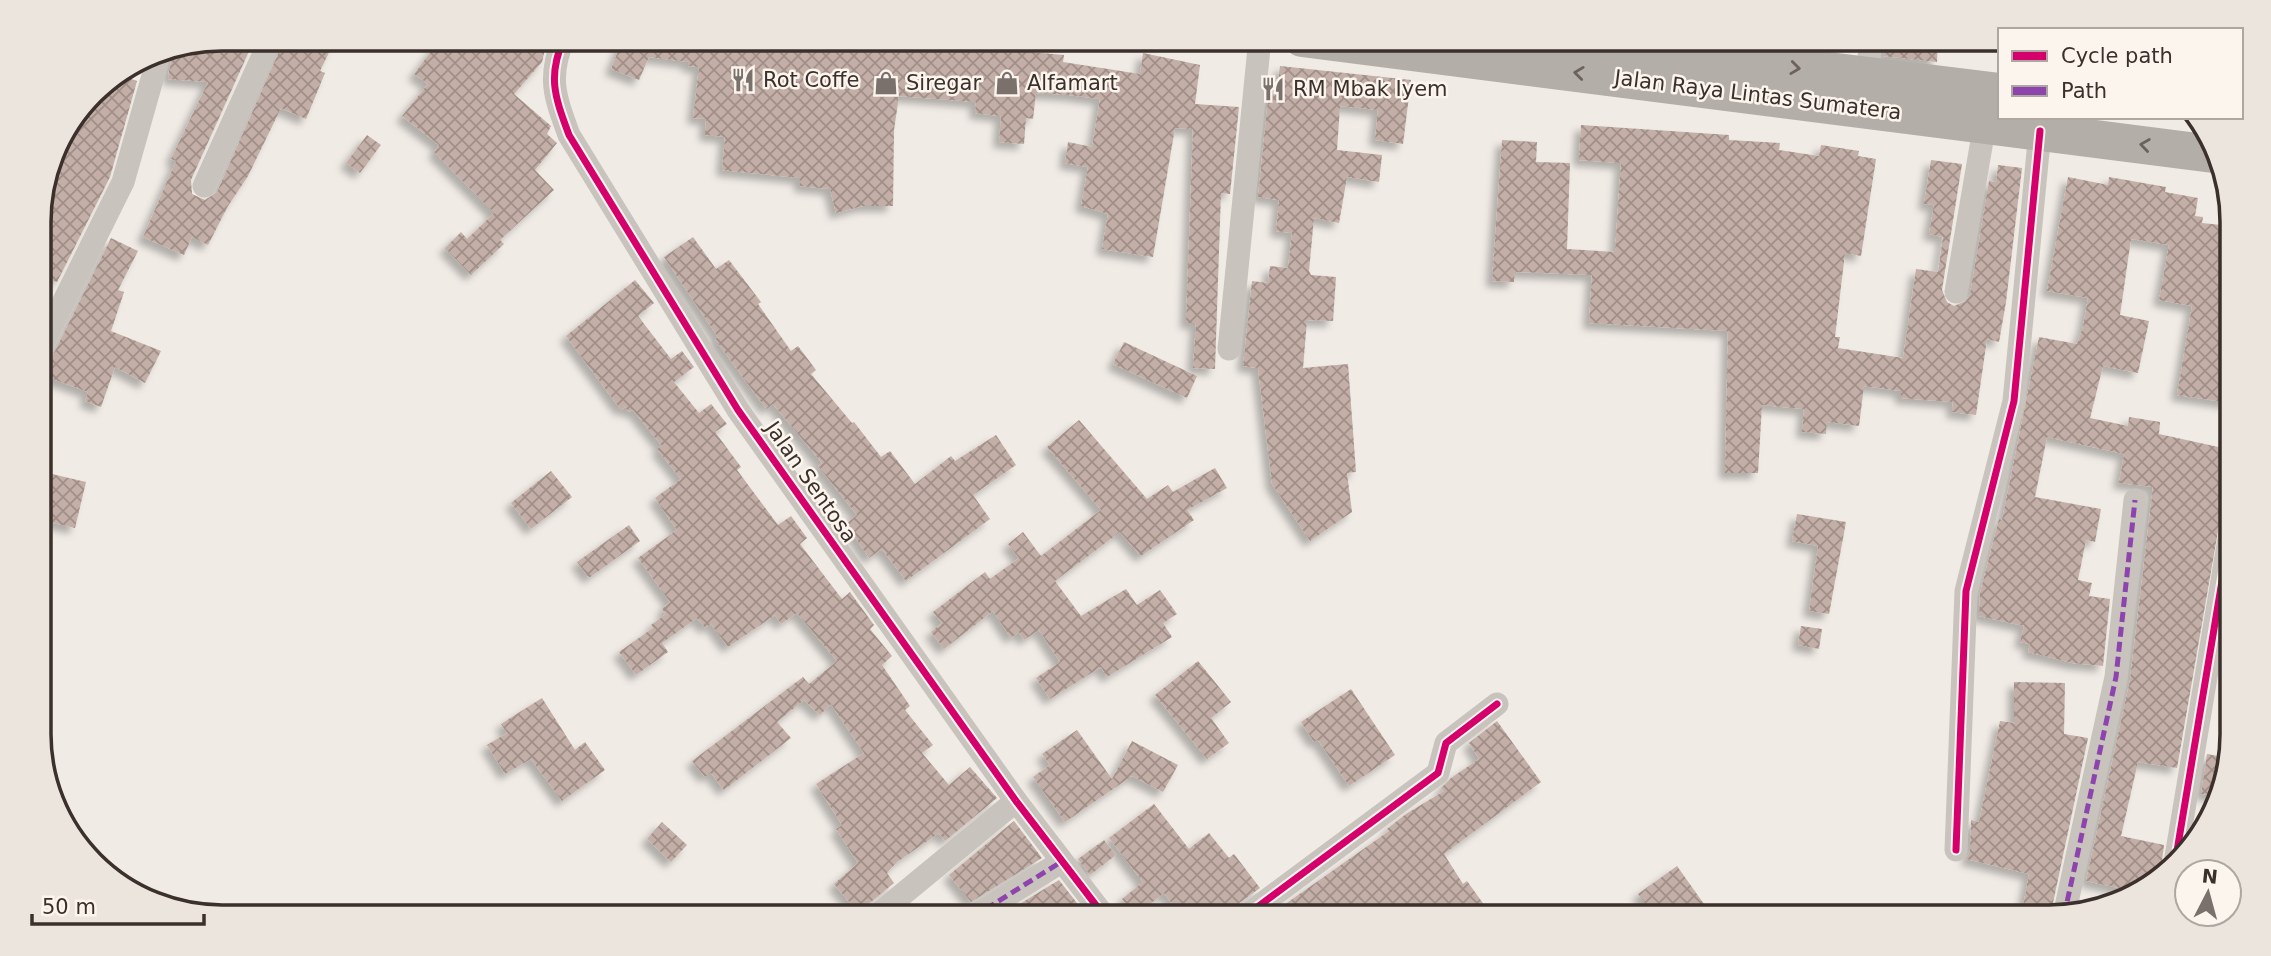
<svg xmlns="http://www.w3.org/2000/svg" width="2271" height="956" font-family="'DejaVu Sans',sans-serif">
  <defs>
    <pattern id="building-cross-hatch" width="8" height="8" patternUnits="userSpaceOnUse" patternTransform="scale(1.75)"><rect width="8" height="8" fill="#c3afa7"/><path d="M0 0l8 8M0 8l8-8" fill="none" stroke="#a08f88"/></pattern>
    <filter id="shadow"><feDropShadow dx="-6" dy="6" stdDeviation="3.5" flood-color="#0004"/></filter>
  </defs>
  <rect width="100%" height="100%" fill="#f0ebe5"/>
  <!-- building -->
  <g fill="url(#building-cross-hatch)" filter="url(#shadow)">
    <polygon points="222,38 255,38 191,180 192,194 205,200 217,192 285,38 336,38 320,71 325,73 306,119 281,108 248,176 228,206 208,245 192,237 184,255 143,237 176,161 171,159 208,82 168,79 169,71 174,48"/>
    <polygon points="441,38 538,38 546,45 542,62 514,94 551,126 547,134 557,143 535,170 554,190 500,240 504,244 471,275 445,248 461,232 467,239 494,213 434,152 439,145 402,116 428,84 414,74"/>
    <polygon points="623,38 903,38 903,41 1064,55 1063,62 1140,74 1143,53 1200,65 1195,104 1239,107 1230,194 1221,193 1215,369 1193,368 1196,323 1186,323 1193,129 1175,128 1153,257 1102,249 1108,214 1081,206 1088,167 1065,163 1068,142 1092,147 1100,99 1069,95 1036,93 1033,119 1026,118 1024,144 999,142 1001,116 975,113 976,102 899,96 894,130 893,206 863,206 836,213 830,189 800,186 800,178 722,170 725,137 705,135 706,119 693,118 699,67 688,66 688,62 649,57 639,80 611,69"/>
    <polygon points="1885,38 1938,38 1937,62 1883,56"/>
    <polygon points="1280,66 1411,80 1403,144 1375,140 1378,110 1340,106 1337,150 1382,155 1379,182 1347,177 1339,223 1314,218 1309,271 1311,275 1336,277 1333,321 1307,320 1303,368 1348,364 1356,472 1347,473 1352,512 1310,541 1272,484 1258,368 1243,366 1252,281 1268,283 1270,266 1288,268 1292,233 1276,231 1279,200 1258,197 1270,79 1278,80"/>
    <polygon points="117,74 137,81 110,177 57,282 39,276 39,217 56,175 52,173 63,142 68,143 77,115 101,84"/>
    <polygon points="1581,125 1729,135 1729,140 1780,143 1779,150 1819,156 1821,145 1859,151 1858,156 1876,159 1861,256 1845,253 1835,337 1840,337 1838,348 1903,358 1916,269 1938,272 1943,237 1929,234 1934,205 1924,204 1931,160 1962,164 1942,290 1947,302 1954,306 1966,301 1970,294 1989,181 1996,182 1998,165 2022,168 2006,302 1999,342 1987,339 1976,415 1952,412 1953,402 1901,398 1901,391 1864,386 1859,426 1827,422 1826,434 1802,432 1804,409 1762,405 1758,473 1725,473 1728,331 1589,323 1592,275 1515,272 1514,282 1492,281 1502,140 1537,142 1536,162 1570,163 1567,249 1615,252 1621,163 1579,160"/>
    <polygon points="367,135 381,145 360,173 346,163"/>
    <polygon points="2068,177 2108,185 2109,177 2166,187 2165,192 2198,198 2195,216 2203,217 2202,223 2231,226 2231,403 2177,395 2192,306 2159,300 2169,245 2131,239 2120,315 2149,321 2138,373 2103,366 2090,418 2128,426 2129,417 2160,422 2159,434 2232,450 2177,768 2138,762 2121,836 2164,845 2160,876 2151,886 2130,894 2118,891 2119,888 2086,881 2130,680 2153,487 2119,483 2124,454 2047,437 2035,497 2101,509 2095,542 2086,540 2078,580 2092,583 2089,596 2110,599 2103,666 2072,663 2028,652 2030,644 2020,642 2024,626 1979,616 1980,593 1999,519 2002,520 2039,337 2077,344 2083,327 2088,298 2047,291"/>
    <polygon points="693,237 716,269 729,260 761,302 758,304 791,351 798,346 816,370 811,374 852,423 854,422 881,457 890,451 915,484 951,456 955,461 996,435 1016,465 973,495 990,519 906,581 882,549 869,558 846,524 857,515 818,466 822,463 773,404 767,409 758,398 715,339 718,337 664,257"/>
    <polygon points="111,238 138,251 118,290 124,292 111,331 161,351 145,383 115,367 101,407 85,401 88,392 39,374 42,364 52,357"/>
    <polygon points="635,280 654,303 638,316 671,359 682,351 694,367 674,382 699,413 711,404 727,424 715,432 741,467 737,470 778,525 791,516 807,538 800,544 842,599 850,592 874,625 870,629 892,656 882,665 910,706 905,710 933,745 922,753 949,785 970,767 997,798 945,841 939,833 897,862 887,873 894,883 866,906 861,916 834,884 858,863 836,829 842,825 816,784 864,753 831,704 820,715 804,700 777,722 791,738 724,790 711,773 705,777 692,761 803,677 809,684 837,661 797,613 781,624 775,615 728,647 711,624 705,628 697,618 662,643 668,652 636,675 619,652 653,628 651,625 666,614 662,609 670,602 638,558 677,530 655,498 681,479 657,449 662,446 633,410 629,412 625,407 621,410 566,336"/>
    <polygon points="1124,342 1197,376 1187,398 1113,364"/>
    <polygon points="1079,420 1147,499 1168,485 1173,492 1215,468 1227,488 1187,510 1194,520 1141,556 1120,532 1055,581 1081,616 1126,589 1137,605 1160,590 1177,614 1163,623 1172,637 1107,677 1101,667 1050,699 1036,678 1060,662 1039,630 1024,640 1019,632 1011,638 993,611 944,649 931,632 942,623 933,612 985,572 990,579 1019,558 1008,544 1023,532 1041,556 1101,510 1047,447"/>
    <polygon points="39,471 86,482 75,528 40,520"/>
    <polygon points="551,471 572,497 531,529 511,503"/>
    <polygon points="1797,514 1846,522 1829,614 1809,611 1818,546 1792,541"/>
    <polygon points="629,525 640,541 589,578 577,562"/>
    <polygon points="2232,606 2232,665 2222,664"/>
    <polygon points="1801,626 1822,629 1819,649 1798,645"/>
    <polygon points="1198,661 1231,702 1211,718 1229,743 1207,759 1155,695"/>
    <polygon points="2014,682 2065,683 2064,734 2088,738 2050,917 2021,917 2029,874 1966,859 1970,851 1971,820 1979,822 2000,721 2014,723"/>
    <polygon points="1351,689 1395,755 1349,786 1318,740 1314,742 1301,722"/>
    <polygon points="542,698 575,750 585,742 605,770 562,801 531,759 505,774 487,745 507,733 501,724"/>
    <polygon points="1497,721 1541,782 1444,854 1463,884 1467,881 1485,906 1469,917 1267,917 1389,831 1387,829 1406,814 1444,791 1441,788 1451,778 1479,759 1469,743"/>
    <polygon points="1077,730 1112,779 1132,741 1178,765 1163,792 1132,776 1065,822 1033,777 1050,765 1042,754"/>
    <polygon points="2207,754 2228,758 2220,797 2201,794"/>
    <polygon points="1154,804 1189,849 1209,833 1229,858 1234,854 1260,888 1235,906 1230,917 1182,917 1164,893 1135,916 1122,899 1143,882 1109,838"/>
    <polygon points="1014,821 1042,858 971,902 949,875"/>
    <polygon points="662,822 687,845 671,862 647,839"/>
    <polygon points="1104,840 1116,855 1090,875 1078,859"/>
    <polygon points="1677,866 1704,904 1685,917 1655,917 1638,894"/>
    <polygon points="1059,880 1088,917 1000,916"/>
  </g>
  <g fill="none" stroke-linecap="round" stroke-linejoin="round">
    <!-- minor -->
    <g stroke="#c9c3be" stroke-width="23">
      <path d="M564,38C547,77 555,97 569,135L738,410L1016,801L1105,917"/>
      <polyline points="1867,77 1871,38"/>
      <polyline points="204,186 271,38"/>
      <polyline points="1956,292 1985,123"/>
      <polyline points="1229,349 1260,38"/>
      <polyline points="39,351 123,182 160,51"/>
      <polyline points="1956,850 1966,591 2014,401 2040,131"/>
      <polyline points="2176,857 2232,521"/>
      <polyline points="2064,916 2116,677 2135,500"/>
      <polyline points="875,917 1016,801"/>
      <polyline points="973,917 1061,862"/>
      <polyline points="1244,917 1438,773 1446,743 1497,704"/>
    </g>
    <!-- trunk -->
    <g stroke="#b4aea8" stroke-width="38">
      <polyline points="1302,38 2213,154"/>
      <polyline points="1557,38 2000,92"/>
    </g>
    <!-- quiet -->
    <g stroke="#8e44ad" stroke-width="5" stroke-dasharray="10 5" stroke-linecap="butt">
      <polyline points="2064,916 2116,677 2135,500"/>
      <polyline points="973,917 1061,862"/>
    </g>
    <!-- cycleway casing -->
    <g stroke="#fbf5ee" stroke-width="11">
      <g id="cycleway">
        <path d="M564,38C547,77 555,97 569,135L738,410L1016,801L1105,917"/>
        <polyline points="1956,850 1966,591 2014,401 2040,131"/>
        <polyline points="2176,857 2232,521"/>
        <polyline points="1244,917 1438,773 1446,743 1497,704"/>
      </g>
    </g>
    <!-- cycleway -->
    <use href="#cycleway" stroke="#d6006c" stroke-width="7"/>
  </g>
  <!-- one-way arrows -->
  <defs><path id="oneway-chevron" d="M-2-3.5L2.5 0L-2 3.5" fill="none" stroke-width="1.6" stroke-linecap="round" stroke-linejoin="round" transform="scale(1.75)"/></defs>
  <g stroke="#6b625d">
    <use href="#oneway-chevron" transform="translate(1795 68) rotate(7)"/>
    <use href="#oneway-chevron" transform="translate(1579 73) rotate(-173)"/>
    <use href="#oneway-chevron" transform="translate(2145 145) rotate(-172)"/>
  </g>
  <!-- icons -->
  <defs>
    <g id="restaurant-bare" transform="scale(1.89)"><path d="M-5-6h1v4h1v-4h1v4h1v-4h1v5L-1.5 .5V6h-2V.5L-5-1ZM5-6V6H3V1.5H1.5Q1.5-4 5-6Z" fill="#7a716c" stroke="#fbf5ee" stroke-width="2.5" paint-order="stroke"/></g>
    <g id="shop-bare" transform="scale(1.89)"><path d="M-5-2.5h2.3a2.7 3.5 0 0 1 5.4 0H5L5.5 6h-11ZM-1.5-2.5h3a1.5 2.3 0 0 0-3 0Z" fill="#7a716c" stroke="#fbf5ee" stroke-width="2.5" paint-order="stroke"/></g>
  </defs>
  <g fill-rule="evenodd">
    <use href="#restaurant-bare" x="743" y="80"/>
    <use href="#shop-bare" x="886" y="83"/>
    <use href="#shop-bare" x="1007" y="83"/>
    <use href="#restaurant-bare" x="1273" y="89"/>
  </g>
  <g text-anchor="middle" stroke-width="5" stroke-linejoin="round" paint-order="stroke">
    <!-- poi labels -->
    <g font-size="21" fill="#3b302b" stroke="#fbf5ee" text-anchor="start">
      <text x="763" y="87">Rot Coffe</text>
      <text x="906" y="90">Siregar</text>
      <text x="1027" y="90">Alfamart</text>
      <text x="1293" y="96">RM Mbak Iyem</text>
    </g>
    <!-- street labels -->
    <g font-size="21" fill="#3b302b" stroke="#fbf5ee">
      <text transform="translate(1758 95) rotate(7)" y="7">Jalan Raya Lintas Sumatera</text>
      <text transform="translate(811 482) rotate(55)" y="7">Jalan Sentosa</text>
    </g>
  </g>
  <!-- crop -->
  <path d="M0 0H2271V956H0ZM222 51H2049A171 171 0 0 1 2220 222V734A171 171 0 0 1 2049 905H222A171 171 0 0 1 51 734V222A171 171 0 0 1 222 51Z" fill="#ece5de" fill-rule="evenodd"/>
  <path fill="none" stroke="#3b302b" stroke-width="3.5" d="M222 51H2049A171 171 0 0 1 2220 222V734A171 171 0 0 1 2049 905H222A171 171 0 0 1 51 734V222A171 171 0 0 1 222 51Z"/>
  <!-- legend -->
  <rect x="1998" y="28" width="245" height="91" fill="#fbf5ee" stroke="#aea6a0" stroke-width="2"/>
  <rect x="2012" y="51" width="35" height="10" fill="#d6006c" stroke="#aea6a0" stroke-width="2"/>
  <text x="2061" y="63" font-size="21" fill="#3b302b">Cycle path</text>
  <rect x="2012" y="86" width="35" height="10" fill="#8e44ad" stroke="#aea6a0" stroke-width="2"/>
  <text x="2061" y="98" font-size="21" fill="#3b302b">Path</text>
  <!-- north arrow -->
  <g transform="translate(2208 893) rotate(6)"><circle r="33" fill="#fbf5ee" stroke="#aea6a0" stroke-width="2"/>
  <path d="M0-5L12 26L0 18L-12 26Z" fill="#7a716c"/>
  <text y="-10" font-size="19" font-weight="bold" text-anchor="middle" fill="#3b302b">N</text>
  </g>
  <!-- scale -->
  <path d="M32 914v10h172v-10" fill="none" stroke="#3b302b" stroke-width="3.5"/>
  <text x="42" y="914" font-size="21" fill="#3b302b" stroke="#fbf5ee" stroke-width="5" paint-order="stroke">50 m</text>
</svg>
